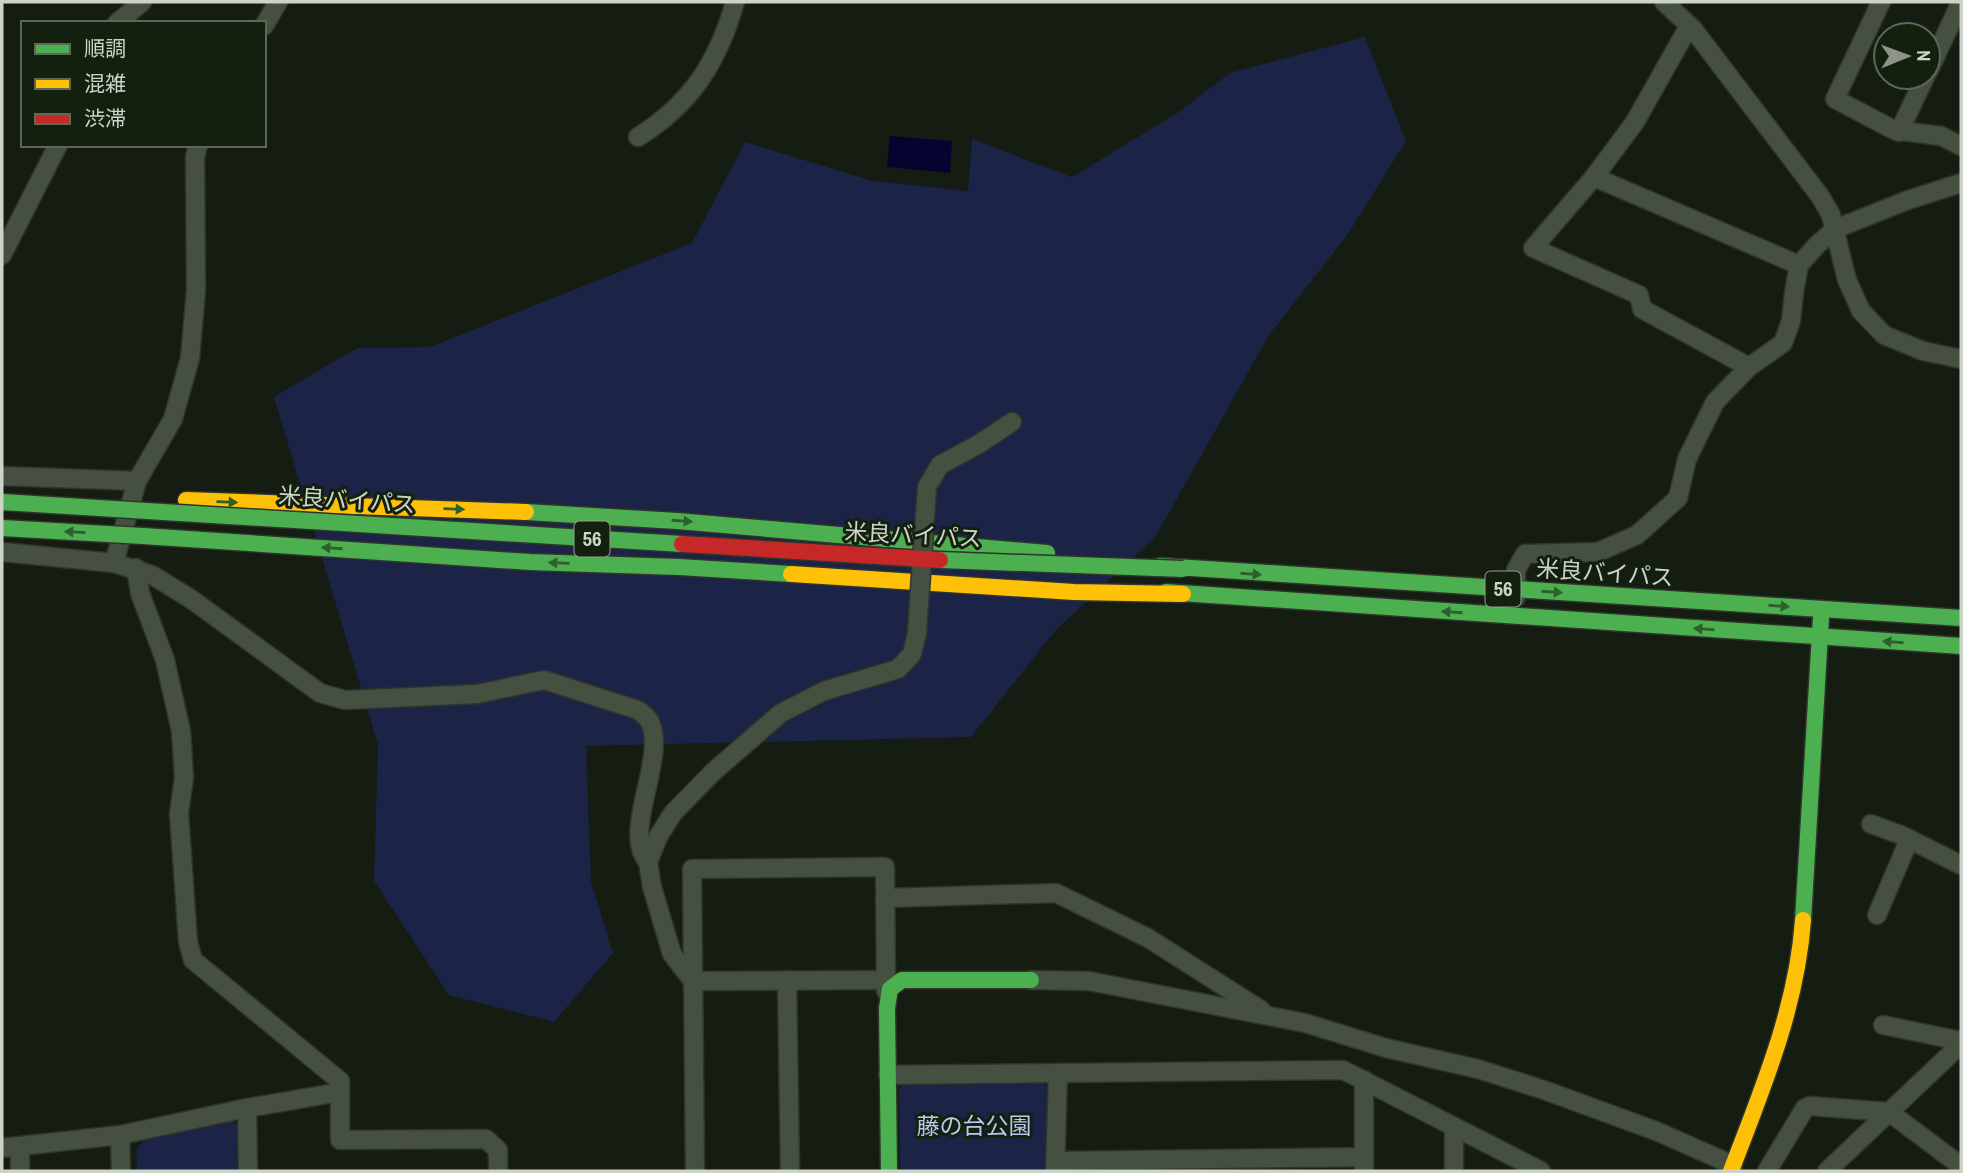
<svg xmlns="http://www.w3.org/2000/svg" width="1963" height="1173" font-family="'Archivo Narrow','Noto Sans JP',sans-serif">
  <rect width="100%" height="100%" fill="#151c12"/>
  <!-- green -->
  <g fill="#1b2346">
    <polygon points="1365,37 1406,141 1348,234 1269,335 1156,536 1055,631 971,737 586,746 591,882 613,953 554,1022 449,995 374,881 378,745 274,397 357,348 430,347 692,243 745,142 873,181 968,191 972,139 1072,177 1176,114 1230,73"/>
    <polygon points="1041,1081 1050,1091 1049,1171 900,1171 899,1089 906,1082"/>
    <polygon points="231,1120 240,1128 241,1171 137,1171 136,1150 145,1139"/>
  </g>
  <!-- water -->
  <polygon fill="#060330" points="890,136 952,141 950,173 887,167"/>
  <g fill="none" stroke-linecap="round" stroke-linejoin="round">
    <!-- street casing -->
    <g stroke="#2f352c" stroke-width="21">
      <g id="street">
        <polyline points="1664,2 1693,29 1820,196 1831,215 1847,280 1861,311 1884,335 1923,351 1961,359"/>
        <polyline points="1881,2 1835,99 1894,130 1941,136 1961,146"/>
        <polyline points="117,23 142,2"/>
        <polyline points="264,26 278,2"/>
        <polyline points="1689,26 1635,122 1594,177 1533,248 1639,295 1642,309 1749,367"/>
        <polyline points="1928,72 1961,2"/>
        <polyline points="1899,132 1925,77"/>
        <path d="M638,137C691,104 718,62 735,2"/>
        <polyline points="1594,177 1799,265"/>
        <polyline points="2,255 58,145"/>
        <polyline points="2,476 137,481"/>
        <polyline points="927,487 940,465 979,444 1012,422"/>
        <path d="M2,552L114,563L152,575L191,599L320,693L345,700L477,694L544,680L638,710C642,713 648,718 650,722C667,759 621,832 648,862"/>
        <polyline points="114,563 137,481 173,419 190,358 196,290 195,157 198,145"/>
        <polyline points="136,568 140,593 165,660 181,731 184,777 179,813 188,942 193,960 340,1081 340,1140 486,1139 498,1150 498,1171"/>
        <polyline points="1516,597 1516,570 1525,554 1598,552 1637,535 1678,498 1687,459 1715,402 1749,367 1783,343 1791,321 1794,292 1799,265 1817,245 1835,229 1908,200 1961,183"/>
        <polyline points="1871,824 1901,835 1961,865"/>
        <polyline points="885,898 1056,893 1148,938 1261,1010"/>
        <polyline points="1877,915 1909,840"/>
        <polyline points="787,980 790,1171"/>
        <polyline points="886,980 693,981 672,954 652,887 648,862 658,837 673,813 713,772 781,713 824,691 898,669 912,654 917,633"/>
        <polyline points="1031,980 1089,981 1305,1023 1386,1048 1478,1069 1544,1090 1656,1131 1733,1165"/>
        <polyline points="1883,1025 1961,1041"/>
        <polyline points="888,1075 1343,1070 1541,1171"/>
        <polyline points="1364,1080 1364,1171"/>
        <polyline points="247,1108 248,1171"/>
        <polyline points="1454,1127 1454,1171"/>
        <polyline points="120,1135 121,1171"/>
        <polyline points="20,1146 20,1171"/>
        <polyline points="2,1148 120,1135 247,1108 340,1092"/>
        <polyline points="1057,1161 1364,1157"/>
        <polyline points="695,1171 692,869 885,867 886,991"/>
        <polyline points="1055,1171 1058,1073"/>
        <polyline points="1767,1171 1805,1108 1810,1106 1889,1112 1961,1166"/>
        <polyline points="1827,1171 1961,1044"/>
      </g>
    </g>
    <!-- fast casing -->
    <g stroke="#2f352c" stroke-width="19">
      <g id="fast">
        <polyline points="526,512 677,521 1047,553"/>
        <polyline points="143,536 530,562 679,567 791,574"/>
        <polyline points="1160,566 1961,618"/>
        <polyline points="1166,592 1961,646"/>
        <polyline points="1803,920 1821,617"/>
        <polyline points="889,1171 887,1008 890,989 902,980 1031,980"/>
      </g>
    </g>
    <!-- slow casing -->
    <g stroke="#2f352c" stroke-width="19">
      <g id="slow">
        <polyline points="186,500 526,512"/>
        <polyline points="791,574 1074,592 1183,594"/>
        <path d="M1731,1171C1762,1090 1797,1007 1803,920"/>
      </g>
    </g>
    <!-- street -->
    <use href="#street" stroke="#455040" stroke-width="18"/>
    <!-- fast -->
    <use href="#fast" stroke="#4caf50" stroke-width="16"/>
    <!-- slow -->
    <use href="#slow" stroke="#ffc107" stroke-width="16"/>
    <!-- street-bridge casing -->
    <g stroke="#2f352c" stroke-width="21" stroke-linecap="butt">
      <polyline id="street-bridge" points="917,633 927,487"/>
    </g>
    <!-- fast-bridge casing -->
    <g stroke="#2f352c" stroke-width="19" stroke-linecap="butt">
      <g id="fast-bridge">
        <polyline points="2,502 682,544"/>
        <polyline points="2,528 143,536"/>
        <polyline points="940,560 1183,569"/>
      </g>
    </g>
    <!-- jam-bridge casing -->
    <g stroke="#2f352c" stroke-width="19" stroke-linecap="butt">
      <polyline id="jam-bridge" points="682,544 940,560"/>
    </g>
    <!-- street-bridge -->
    <use href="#street-bridge" stroke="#455040" stroke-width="18"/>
    <!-- fast-bridge -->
    <use href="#fast-bridge" stroke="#4caf50" stroke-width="16"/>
    <!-- jam-bridge -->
    <use href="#jam-bridge" stroke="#c62828" stroke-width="16"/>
  </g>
  <!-- one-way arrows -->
  <defs><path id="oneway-solid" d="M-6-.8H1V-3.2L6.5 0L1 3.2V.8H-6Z" transform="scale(1.75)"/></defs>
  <g fill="#2d602c">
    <use href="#oneway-solid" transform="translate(227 502) rotate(2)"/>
    <use href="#oneway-solid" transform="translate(454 509) rotate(2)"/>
    <use href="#oneway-solid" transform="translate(682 521) rotate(4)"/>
    <use href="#oneway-solid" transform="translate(75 532) rotate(-177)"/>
    <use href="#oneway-solid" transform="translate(332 548) rotate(-176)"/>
    <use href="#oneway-solid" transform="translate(559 563) rotate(-178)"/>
    <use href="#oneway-solid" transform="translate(1251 574) rotate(4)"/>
    <use href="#oneway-solid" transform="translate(1552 592) rotate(4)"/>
    <use href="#oneway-solid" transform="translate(1779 606) rotate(4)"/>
    <use href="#oneway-solid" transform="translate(1452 612) rotate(-176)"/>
    <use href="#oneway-solid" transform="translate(1704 629) rotate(-176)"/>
    <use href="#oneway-solid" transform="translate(1893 642) rotate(-176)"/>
  </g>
  <g text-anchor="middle" stroke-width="6" stroke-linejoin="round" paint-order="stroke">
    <!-- shield labels -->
    <g fill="#13200e" stroke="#949e90" stroke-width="2">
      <rect x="574.5" y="521.5" width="35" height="35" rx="5"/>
      <rect x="1485.5" y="571.5" width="35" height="35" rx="5"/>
    </g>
    <g font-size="21" font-weight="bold" fill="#ccd4c8">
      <text x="592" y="546">56</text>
      <text x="1503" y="596">56</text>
    </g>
    <!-- street labels -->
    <g font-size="23" fill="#ccd4c8" stroke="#13200e">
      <text transform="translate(347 500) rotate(4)" y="8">米良バイパス</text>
      <text transform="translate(913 535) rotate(3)" y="8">米良バイパス</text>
      <text transform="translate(1605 573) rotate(4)" y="8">米良バイパス</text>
    </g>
    <!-- park labels -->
    <g font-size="23" fill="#bac7f1" stroke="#13200e">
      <text x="974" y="1134">藤の台公園</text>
    </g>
  </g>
  <!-- border -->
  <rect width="1963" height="1173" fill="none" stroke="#ccd4c8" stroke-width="7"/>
  <!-- legend -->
  <rect x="21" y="21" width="245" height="126" fill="#13200e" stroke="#5d6858" stroke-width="2"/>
  <rect x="35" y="44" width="35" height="10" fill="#4caf50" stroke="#5d6858" stroke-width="2"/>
  <text x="84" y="56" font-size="21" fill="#ccd4c8">順調</text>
  <rect x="35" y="79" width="35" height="10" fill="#ffc107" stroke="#5d6858" stroke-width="2"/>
  <text x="84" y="91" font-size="21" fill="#ccd4c8">混雑</text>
  <rect x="35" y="114" width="35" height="10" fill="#c62828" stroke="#5d6858" stroke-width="2"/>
  <text x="84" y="126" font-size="21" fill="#ccd4c8">渋滞</text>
  <!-- north arrow -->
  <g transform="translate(1907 56) rotate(89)"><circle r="33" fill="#13200e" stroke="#5d6858" stroke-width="2"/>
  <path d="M0-5L12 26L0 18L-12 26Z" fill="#8c9488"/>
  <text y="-10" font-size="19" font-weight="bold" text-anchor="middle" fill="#ccd4c8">N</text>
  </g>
</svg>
